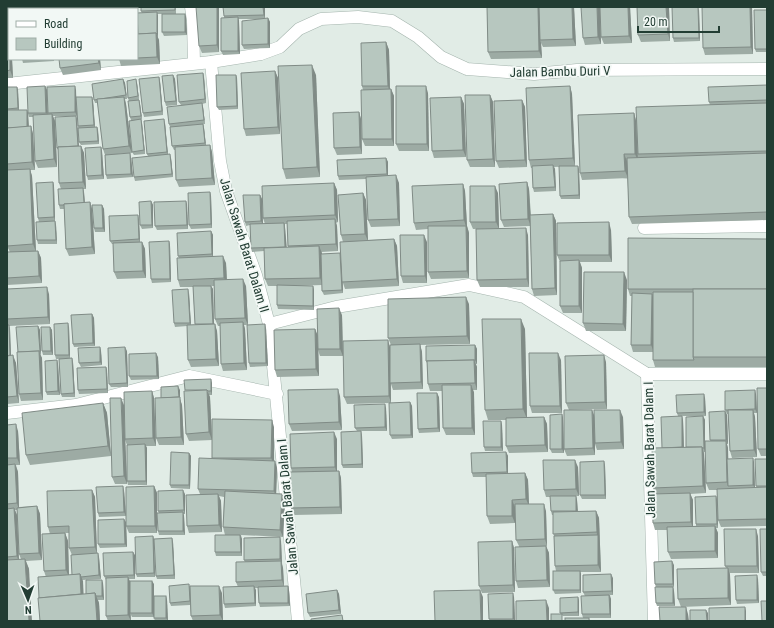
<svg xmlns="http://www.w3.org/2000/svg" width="774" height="628" font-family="'Roboto Condensed',sans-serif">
  <rect width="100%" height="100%" fill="#e1ece6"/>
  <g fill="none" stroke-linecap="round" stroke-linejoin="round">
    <!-- minor casing -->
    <g stroke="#a4b4ad" stroke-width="13">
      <g id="minor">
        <polyline points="191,7 193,21 194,63"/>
        <polyline points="211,62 220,161 226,191 256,275 269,324 298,621"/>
        <polyline points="7,84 211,62 261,54 280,47 299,29 321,19 358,17 392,21 418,37 441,57 467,69 534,74 577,70 767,69"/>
        <polyline points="644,228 767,226"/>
        <polyline points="269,324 336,307 469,285 524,297 647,374"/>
        <polyline points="647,374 654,621"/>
        <polyline points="647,374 767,374"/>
        <polyline points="7,413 76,405 189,376 277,394"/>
      </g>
    </g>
    <!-- minor -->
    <use href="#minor" stroke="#fff" stroke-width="12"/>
  </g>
  <!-- wall -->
  <g fill="#9daba4" fill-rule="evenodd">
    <rect x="7" y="7" width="8" height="1"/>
    <polygon points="176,7 176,14 157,14 158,16 158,38 159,40 160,64 121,66 119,59 137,59 137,32 137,34 138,34 142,13 141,11"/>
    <polygon points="217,7 219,7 219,52 202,53 199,46"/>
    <polygon points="265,7 265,19 238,19 239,21 240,54 223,55 221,51 224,18 224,16"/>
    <polygon points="487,7 574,7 576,46 543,47 541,43 542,58 491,59 488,52"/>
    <polygon points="600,7 601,44 585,45 583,38"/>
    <polygon points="630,7 632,43 604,44 601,37"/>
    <polygon points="637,7 669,7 670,41 641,42 638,35"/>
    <polygon points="752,7 753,54 705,55 703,48"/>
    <polygon points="699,10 700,41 674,42 673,38"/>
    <polygon points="767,10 767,52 756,52 755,49"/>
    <polygon points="7,12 8,16 9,28 9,49 7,49"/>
    <polygon points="185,14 186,17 187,35 164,36 162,32"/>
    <polygon points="268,18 270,22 270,48 244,49 242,45"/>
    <polygon points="386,42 389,50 390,89 391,89 394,96 394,146 365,146 362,139 363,90 362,86"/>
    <polygon points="7,49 9,59 12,59 13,78 7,78"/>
    <polygon points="22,59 54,59 54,61 23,63"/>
    <polygon points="100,59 101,70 63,75 60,68"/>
    <polygon points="275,71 278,78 280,134 246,136 244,129"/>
    <polygon points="203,73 204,77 206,103 202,104 203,107 205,124 203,124 204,128 206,145 210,145 212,152 215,185 179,187 176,180 175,150 174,150 172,146 170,127 169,124 181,105 179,102"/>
    <polygon points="173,75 175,79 177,105 166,106 165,102"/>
    <polygon points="236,75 237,78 238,109 219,110 217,107"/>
    <polygon points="316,75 320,177 286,179 283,169"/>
    <polygon points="159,77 160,81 163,115 144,117 143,113"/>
    <polygon points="123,79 125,83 127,99 125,99 126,104 132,153 118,154 131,157 133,177 107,179 106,175 105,155 103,149 98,103 95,103 94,100"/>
    <polygon points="137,83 139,100 140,104 142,119 141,119 142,123 145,154 134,155 132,152 131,120 130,117 129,101 128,98"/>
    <polygon points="767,85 767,220 632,224 629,217 627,161 628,178 582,180 580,173 634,113 636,120 710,105 709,102"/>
    <polygon points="45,86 47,90 47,114 48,114 48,113 76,90 76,97 93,100 95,127 97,127 98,130 99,144 81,145 79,142 77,103 77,116 76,116 79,146 81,146 84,153 86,189 83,189 84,192 85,203 90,202 92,209 95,254 69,256 66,249 64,209 60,209 59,205 61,189 59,183 58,150 57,148 72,116 53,116 55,121 57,167 38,168 35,161 34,117 29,117 28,114 29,127 31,126 33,134 35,170 30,170 32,176 36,251 38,251 41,258 42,283 7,285 7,251 7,252 10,252 7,246 7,87 17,87 18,90 19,110 28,112"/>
    <polygon points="570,86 572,94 575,166 554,167 555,169 556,191 534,192 533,188 532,168 531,168 529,160"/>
    <polygon points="428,93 429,151 399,151 396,144"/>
    <polygon points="490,95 493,102 495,167 470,167 467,160"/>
    <polygon points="461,97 464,104 466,157 434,158 432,151"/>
    <polygon points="522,100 525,107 527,167 499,168 496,161"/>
    <polygon points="359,112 361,119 362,154 337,155 334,148"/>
    <polygon points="165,123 168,154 171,158 173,177 135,181 134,177 148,156 147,154"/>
    <polygon points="101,147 102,151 104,179 88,180 87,176"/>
    <polygon points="386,158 388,162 388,176 399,183 400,226 371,227 368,220 366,179 339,180 338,176"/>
    <polygon points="579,169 580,199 561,199 560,196"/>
    <polygon points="53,182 54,186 55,221 39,222 38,218"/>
    <polygon points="527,182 529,189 531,215 553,214 556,221 557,295 534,296 532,289 530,226 504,227 501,220"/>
    <path d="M334,183L337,190L338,222L336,223L337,226L338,251L321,252L322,254H341L343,242L341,235L363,193L366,200L368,240L394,239L397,246L399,286L345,289L343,283V293L324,295L322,291V285L293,286H313L314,290V310L278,309L277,305V286H268L265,279L264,251L252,252L251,248L250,225L246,226L245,222L260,195L262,199L263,224H265L263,218ZM285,224H287L288,247H286L285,227Z"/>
    <polygon points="463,184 465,191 467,226 469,233 469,278 431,279 428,272 428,229 416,230 414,223"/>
    <polygon points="210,192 211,196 212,228 191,229 189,225"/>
    <polygon points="498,193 499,228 528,235 529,287 480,287 477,280 476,229 473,229 470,222"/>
    <polygon points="151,201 153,205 153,228 142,229 140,225"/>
    <polygon points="187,204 188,229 157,230 155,226"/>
    <polygon points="102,205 104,209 105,232 95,232 94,228"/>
    <polygon points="139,219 140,242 142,242 145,249 146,278 117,279 114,272 113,244 112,244 110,241"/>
    <polygon points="55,221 56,225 57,244 38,244 37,240"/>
    <polygon points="611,230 612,262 580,262 582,268 582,313 563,313 560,306 560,262 557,255"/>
    <polygon points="211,231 213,235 213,256 226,263 227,280 246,286 248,325 244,325 245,329 247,370 223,371 221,364 220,326 218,326 215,319 214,286 211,286 213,289 214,324 217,331 219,366 191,367 188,360 187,326 175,327 174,323 189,293 191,325 195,325 193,287 180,287 178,280 179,258 178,256"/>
    <polygon points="767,239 767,367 655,367 653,360 653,352 633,352 631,345 632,296 630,296 628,289"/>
    <polygon points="169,241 170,245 171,282 152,283 151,279"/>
    <polygon points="427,242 427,283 403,283 401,276"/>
    <polygon points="627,280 626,331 586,331 583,323"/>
    <polygon points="7,289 49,294 50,324 9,326 10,329 11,356 16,363 19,403 7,404"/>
    <polygon points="469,304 470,344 420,345 422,352 423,389 393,390 391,384 391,403 347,404 344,397 390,346 391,345 388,338"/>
    <polygon points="92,314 94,318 95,346 74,347 73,344"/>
    <polygon points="342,315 343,356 320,356 318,350 319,376 277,377 275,370 315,329 317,335"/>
    <polygon points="38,326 40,330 41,354 40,355 42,358 43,400 21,401 19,394"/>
    <polygon points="50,327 52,330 53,355 43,355 42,351"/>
    <polygon points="69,327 70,358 72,358 73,362 75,397 62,397 61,394 59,359 56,359 55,355"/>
    <polygon points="266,328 268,366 250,367 249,363"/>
    <polygon points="525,329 527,417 544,417 547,424 548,452 509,453 506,446 506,420 488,420 485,410"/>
    <polygon points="475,345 477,349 477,364 476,364 477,367 477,390 473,390 475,435 446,435 443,428 442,391 430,391 428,384 427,363 426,361"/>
    <polygon points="100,347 101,351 102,365 81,367 79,363"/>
    <polygon points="127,351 128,387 111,387 109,384"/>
    <polygon points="158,357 159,379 131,380 129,376"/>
    <polygon points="57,360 58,364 60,395 47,395 46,392"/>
    <polygon points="561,360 562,413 532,413 530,406"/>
    <polygon points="606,362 607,409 569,410 566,403"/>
    <polygon points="106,367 107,370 108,393 79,394 78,390"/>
    <polygon points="212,383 212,395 209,395 210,397 212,440 189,441 186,434"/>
    <polygon points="767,388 767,456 761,456 758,449"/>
    <polygon points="180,390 180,399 182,405 184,445 159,445 156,438 161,398"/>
    <polygon points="152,391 154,398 156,446 146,446 147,448 147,485 128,485 127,481 127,445 125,440 127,484 115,484 112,477 124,405"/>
    <polygon points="756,394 757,413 754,413 755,417 757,457 732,458 730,451 728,414 727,414 725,410"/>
    <polygon points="340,396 342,430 292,431 289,424"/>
    <polygon points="439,397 440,432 419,433 418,429"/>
    <polygon points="705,398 706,416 682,416 683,420 684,447 686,447 703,416 705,420 705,452 704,452 704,454 706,493 690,494 693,500 693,526 696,526 696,524 716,496 717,500 718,528 716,528 718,533 718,558 671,559 668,552 667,530 655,530 653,523 655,494 653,488 662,448 678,416 677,413"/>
    <polygon points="410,402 412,406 413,438 392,439 390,435"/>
    <polygon points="103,403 107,413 111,456 30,465 26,455"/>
    <polygon points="386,408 387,431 357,431 355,428"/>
    <polygon points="725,411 727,415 728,444 727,444 728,448 728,459 754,462 755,488 757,488 756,486 767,459 767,526 721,527 718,520 717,490 709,490 706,483 710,441"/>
    <polygon points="562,414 563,418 564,453 552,453 550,449"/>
    <polygon points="594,416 623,417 624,449 597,450 595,444 595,455 567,456 564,449"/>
    <polygon points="501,421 502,425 503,451 485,451 484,447"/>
    <path d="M7,425L18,431L20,465H16L18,472L19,507L37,506L40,514L42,560L26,561L29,569L7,621ZM15,510H17L19,554L21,559H19L17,515Z"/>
    <polygon points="274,427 274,461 277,468 276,494 282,494 285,501 283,537 241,535 242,539 242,556 216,556 215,552 233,535 225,535 223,527 224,497 219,496 221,501 222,532 189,533 187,526 200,494 198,489 212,459 212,458"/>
    <polygon points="362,435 363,468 343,468 342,465"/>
    <polygon points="337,439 337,471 339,471 341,478 342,514 294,515 291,508 292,472 291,468"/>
    <polygon points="506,452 508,456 508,474 525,473 528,480 529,504 546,511 547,546 546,546 549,553 550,587 518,588 516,581 519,546 516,540 516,507 515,507 515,523 490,524 487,516 486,477 473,477 472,473"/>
    <polygon points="189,453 191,456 190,489 171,488 170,485"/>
    <polygon points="605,465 606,499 582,499 580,495"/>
    <polygon points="578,467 579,496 576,496 577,500 578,511 596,511 599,518 601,572 580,572 581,574 581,593 555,594 553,590 556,571 555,566 553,515 552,515 551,511 550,497 546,497 544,490"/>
    <polygon points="154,486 157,493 157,533 129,533 126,526"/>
    <path d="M92,490L95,497L97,553L99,557L101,579L82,580L83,594H86L103,583L104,600H98L99,603L100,621H40L39,598L46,577L44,571L50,534L48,527ZM65,533H69V548L72,555V575H69L68,541Z"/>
    <polygon points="124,490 126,516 99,517 98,513"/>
    <polygon points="185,494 185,514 183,514 184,516 185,535 159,535 158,531 159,513 158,511"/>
    <polygon points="126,522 127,547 100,548 98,544"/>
    <polygon points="767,529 767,576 763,576 761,572"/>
    <polygon points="153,536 154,540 155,577 137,577 136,574"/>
    <polygon points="758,536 759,573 730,573 730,575 731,605 681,607 678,599 726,568 725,566"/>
    <polygon points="172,538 173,542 175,579 157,579 156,576"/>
    <polygon points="281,541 282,563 283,568 284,586 288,586 289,590 290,606 260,607 259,603 258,588 255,588 256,606 225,608 224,604 238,587 236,582 245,562 244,560"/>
    <polygon points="512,541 514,548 515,592 482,593 479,586"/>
    <polygon points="135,555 135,579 129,579 130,582 154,584 154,617 132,617 131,615 131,621 108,621 106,616 106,580 104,576"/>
    <polygon points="674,565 674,587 673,587 674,591 675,606 657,606 656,603 656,587 655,584"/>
    <polygon points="613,578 613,595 610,595 611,599 611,618 589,618 590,621 583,618 582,614 585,596 583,592"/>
    <polygon points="758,579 759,603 737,604 736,600"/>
    <polygon points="189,584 190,588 222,593 223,621 193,621 191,616 190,605 171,606 170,603"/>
    <polygon points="337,590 339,594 341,614 310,617 308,613"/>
    <polygon points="166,596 167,600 168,621 155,621 154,618"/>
    <polygon points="514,597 515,621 490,621 489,619"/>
    <polygon points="578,597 579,601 579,616 563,616 564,617 560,613"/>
  </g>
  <!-- shaded-wall -->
  <g fill="#808b86">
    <polygon points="217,7 219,7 219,52 217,45"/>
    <polygon points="263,7 265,7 265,19 264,15"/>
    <polygon points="538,7 540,7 540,40 541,43 542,58 539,51"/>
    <polygon points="572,7 574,7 576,46 573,39"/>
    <polygon points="597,7 600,7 601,44 598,37"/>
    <polygon points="628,7 630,7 632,43 629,36"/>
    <polygon points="666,7 669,7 670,41 668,34"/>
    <polygon points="698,7 699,10 700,41 699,38"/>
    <polygon points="750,7 752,7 753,54 751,47"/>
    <polygon points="7,12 8,16 9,46 7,42"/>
    <polygon points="157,12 158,16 158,38 157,34"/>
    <polygon points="185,14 186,17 187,35 185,32"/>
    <polygon points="238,17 239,21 240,54 238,51"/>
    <polygon points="268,18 270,22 270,48 268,44"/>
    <polygon points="156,33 159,40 160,64 157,57"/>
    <polygon points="386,42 389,50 390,93 388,86"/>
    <polygon points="10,59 12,59 13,78 10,70"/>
    <polygon points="98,59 100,59 101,70 99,63"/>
    <polygon points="312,65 316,75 320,177 317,167"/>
    <polygon points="275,71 278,78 280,134 278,127"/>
    <polygon points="203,73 204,77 206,103 205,99"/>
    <polygon points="173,75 175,79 177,105 176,101"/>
    <polygon points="236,75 237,78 238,109 237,106"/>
    <polygon points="159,77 160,81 163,115 162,111"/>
    <polygon points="123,79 125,83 127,99 126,95"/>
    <polygon points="136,79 137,83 139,100 138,96"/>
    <polygon points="45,86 47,90 48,116 46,113"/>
    <polygon points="75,86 76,90 77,116 75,112"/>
    <polygon points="426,86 428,93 429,151 427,144"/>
    <polygon points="570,86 572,94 575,166 573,158"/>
    <polygon points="17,87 18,90 19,112 18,108"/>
    <polygon points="391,89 394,96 394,146 392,139"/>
    <polygon points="490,95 493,102 495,167 493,159"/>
    <polygon points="92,97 93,100 95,129 94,125"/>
    <polygon points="124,97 126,104 132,153 129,146"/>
    <polygon points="461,97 464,104 466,157 463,150"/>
    <polygon points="139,100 140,104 142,119 141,116"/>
    <polygon points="522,100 525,107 527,167 525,160"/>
    <polygon points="202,103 203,107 205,124 204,120"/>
    <polygon points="27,110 28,113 29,131 27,127"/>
    <polygon points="359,112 361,119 362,154 360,147"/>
    <polygon points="634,113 636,121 638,161 635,154"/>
    <polygon points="52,114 55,121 57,167 54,159"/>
    <polygon points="76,116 77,119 79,150 78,147"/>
    <polygon points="141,119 142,123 145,154 144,150"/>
    <polygon points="164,119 165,123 168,156 167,152"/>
    <polygon points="203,124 204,128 206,147 205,143"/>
    <polygon points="31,126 33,134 35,170 32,162"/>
    <polygon points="97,127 98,130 99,144 98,141"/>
    <polygon points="210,145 212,152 215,185 212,178"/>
    <polygon points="81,146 84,153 86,189 83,182"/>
    <polygon points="101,147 102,151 104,179 102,175"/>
    <polygon points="130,153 131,157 133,177 131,174"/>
    <polygon points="170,154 171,158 173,177 172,174"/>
    <polygon points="624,154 627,161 628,178 625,171"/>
    <polygon points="386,158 388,162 388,178 387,174"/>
    <polygon points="553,165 555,169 556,191 555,187"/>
    <polygon points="578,166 579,169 580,199 579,195"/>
    <polygon points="30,169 32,176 36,252 33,244"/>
    <polygon points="396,175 399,183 400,226 398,219"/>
    <polygon points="53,182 54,186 55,221 54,217"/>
    <polygon points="527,182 529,189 531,226 528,219"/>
    <polygon points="334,183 337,190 338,222 335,215"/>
    <polygon points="463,184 465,191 467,226 469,233 469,278 467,271 466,227 464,220"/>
    <polygon points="495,186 498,193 499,229 496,222"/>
    <polygon points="83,188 84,192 85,208 84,204"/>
    <polygon points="210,192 211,196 212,228 211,224"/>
    <polygon points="363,193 366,200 368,241 365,234"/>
    <polygon points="260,195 262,199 263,225 261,221"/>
    <polygon points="151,201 153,205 153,228 152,225"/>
    <polygon points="186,201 187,204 188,229 187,225"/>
    <polygon points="90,202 92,209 95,254 92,247"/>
    <polygon points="102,205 104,209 105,232 103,228"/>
    <polygon points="553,214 556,221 557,295 555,288"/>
    <polygon points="138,215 139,219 140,243 139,239"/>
    <polygon points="335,219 337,226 338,251 336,244"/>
    <polygon points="55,221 56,225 57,244 56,240"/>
    <polygon points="609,222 611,230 612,262 609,255"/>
    <polygon points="284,223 285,227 287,250 285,247"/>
    <polygon points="526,228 528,235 529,287 527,279"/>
    <polygon points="211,231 213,235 213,258 212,254"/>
    <polygon points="424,235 427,242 427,283 425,276"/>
    <polygon points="394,239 397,246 399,286 397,279"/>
    <polygon points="169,241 170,245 171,282 170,279"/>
    <polygon points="142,242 145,249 146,278 143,271"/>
    <polygon points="319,246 322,253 323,285 320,278"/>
    <polygon points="38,251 41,258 42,283 39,276"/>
    <polygon points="340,253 341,257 343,293 342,290"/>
    <polygon points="223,256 226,263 227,285 224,278"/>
    <polygon points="579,260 582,268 582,313 579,306"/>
    <polygon points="624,272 627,280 626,331 623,324"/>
    <polygon points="243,279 246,286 248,325 245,318"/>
    <polygon points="211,286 213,289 214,327 213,324"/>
    <polygon points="313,286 314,290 314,310 313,306"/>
    <polygon points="47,287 49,294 50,324 48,317"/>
    <polygon points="188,289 189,293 191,326 190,323"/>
    <polygon points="652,294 654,301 654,352 651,345"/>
    <polygon points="466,297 469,304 470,344 467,336"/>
    <polygon points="339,308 342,315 343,356 340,349"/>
    <polygon points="92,314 94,318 95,346 93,343"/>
    <polygon points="521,319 525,329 527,419 523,409"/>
    <polygon points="243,322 245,329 247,370 244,363"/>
    <polygon points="68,323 69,327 70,358 69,355"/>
    <polygon points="215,324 217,331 219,366 216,359"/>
    <polygon points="265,324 266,328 268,366 266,363"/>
    <polygon points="9,325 10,329 11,359 10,355"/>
    <polygon points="38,326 40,330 41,354 40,351"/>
    <polygon points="50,327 52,330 53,355 51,351"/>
    <polygon points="315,329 318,336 319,376 316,369"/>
    <polygon points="388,340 390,347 391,403 389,396"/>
    <polygon points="420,344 422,352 423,389 421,382"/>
    <polygon points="475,345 477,349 477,364 475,360"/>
    <polygon points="100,347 101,351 102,365 100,362"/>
    <polygon points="125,347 127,351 128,387 127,383"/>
    <polygon points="39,351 42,358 43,400 41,393"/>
    <polygon points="156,353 158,357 159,379 157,376"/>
    <polygon points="558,353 561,360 562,413 560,406"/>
    <polygon points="13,355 16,363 19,403 17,396"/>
    <polygon points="604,355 606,362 607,409 605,402"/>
    <polygon points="72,358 73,362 75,397 74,393"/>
    <polygon points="57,360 58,364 60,395 58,391"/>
    <polygon points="474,360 477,367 477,390 475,383"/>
    <polygon points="106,367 107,370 108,393 107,389"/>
    <polygon points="211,379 212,383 212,395 211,391"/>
    <polygon points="471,385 474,392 475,435 472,428"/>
    <polygon points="178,386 180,390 180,399 182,405 184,445 181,437"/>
    <polygon points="338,389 340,396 342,430 339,422"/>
    <polygon points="207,390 210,397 212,440 209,432"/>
    <polygon points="755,390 756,394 757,413 755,409"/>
    <polygon points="152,391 154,398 156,446 153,438"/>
    <polygon points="437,393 439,397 440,432 438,428"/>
    <polygon points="704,394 705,398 706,416 704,412"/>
    <polygon points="121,398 124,405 127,484 124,476"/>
    <polygon points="410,402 412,406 413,438 411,435"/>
    <polygon points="103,403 107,413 111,456 108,446"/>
    <polygon points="385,404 386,408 387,431 385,427"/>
    <polygon points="592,410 595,417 595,455 593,448"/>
    <polygon points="620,410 623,417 624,449 621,442"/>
    <polygon points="753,410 755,417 757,457 754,450"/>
    <polygon points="725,411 727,415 728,444 726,440"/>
    <polygon points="562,414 563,418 564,453 562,449"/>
    <polygon points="682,416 683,420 684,452 682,448"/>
    <polygon points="703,416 705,420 705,452 704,448"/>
    <polygon points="544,417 547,424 548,452 545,445"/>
    <polygon points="272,420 274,427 274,465 271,458"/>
    <polygon points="501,421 502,425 503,451 501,447"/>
    <polygon points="16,424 18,431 20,465 17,458"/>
    <polygon points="361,431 362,435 363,468 362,464"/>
    <polygon points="334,432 337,439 337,474 335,467"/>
    <polygon points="726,441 728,448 729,486 728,486 727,482"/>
    <polygon points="145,444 147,448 147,485 146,481"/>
    <polygon points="702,447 704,454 706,493 703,486"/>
    <polygon points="506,452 508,456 508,476 507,472"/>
    <polygon points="189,453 191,456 190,489 189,485"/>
    <polygon points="753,458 754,462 755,489 753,485"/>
    <polygon points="575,460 578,467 579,496 576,489"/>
    <polygon points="275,461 277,468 276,498 274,491"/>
    <polygon points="604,461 605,465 606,499 605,495"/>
    <polygon points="15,464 18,472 19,510 17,503"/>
    <polygon points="339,471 341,478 342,514 340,507"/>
    <polygon points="525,473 528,480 529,506 526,499"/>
    <polygon points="123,486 124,490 126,516 124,512"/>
    <polygon points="154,486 157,493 157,533 155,526"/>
    <polygon points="92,490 95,497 97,554 95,547"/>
    <polygon points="183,490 185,494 185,514 184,510"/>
    <polygon points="690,493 693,500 693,529 691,522"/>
    <polygon points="218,494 221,501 222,532 219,525"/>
    <polygon points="282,494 285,501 283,537 280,530"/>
    <polygon points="576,496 577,500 578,515 576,511"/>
    <polygon points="716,496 717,500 718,528 717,524"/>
    <polygon points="512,500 515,507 515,523 512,516"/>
    <polygon points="544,504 546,511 547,546 545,539"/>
    <polygon points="37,506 40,514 42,560 39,553"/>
    <polygon points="14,508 17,515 19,563 17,556"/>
    <polygon points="596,511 599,518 601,572 598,565"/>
    <polygon points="183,512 184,516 185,535 183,531"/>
    <polygon points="124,519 126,522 127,547 125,544"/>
    <polygon points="715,526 718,533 718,558 715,551"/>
    <polygon points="756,529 758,536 759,573 757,566"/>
    <polygon points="65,533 68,541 69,577 66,570"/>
    <polygon points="240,535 242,539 242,556 241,552"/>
    <polygon points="153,536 154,540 155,577 154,573"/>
    <polygon points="280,537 281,541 282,563 280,559"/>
    <polygon points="172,538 173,542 175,579 174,575"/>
    <polygon points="512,541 514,548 515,592 513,585"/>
    <polygon points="546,546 549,553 550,587 547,580"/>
    <polygon points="133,552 135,555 135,579 134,575"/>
    <polygon points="98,553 99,557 101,579 99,575"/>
    <polygon points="25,559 29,569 32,621 29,621"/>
    <polygon points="281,561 283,568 284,587 282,580"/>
    <polygon points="672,561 674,565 674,587 673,584"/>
    <polygon points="728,568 730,575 731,605 728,598"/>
    <polygon points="580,571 581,574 581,593 580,590"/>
    <polygon points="80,574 83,581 84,603 81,596"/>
    <polygon points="611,574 613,578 613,595 612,591"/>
    <polygon points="757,575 758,579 759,603 757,600"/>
    <polygon points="128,577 131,584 130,613 131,621 128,615"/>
    <polygon points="102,580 103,583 104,600 102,596"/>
    <polygon points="152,581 154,584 154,617 152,613"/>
    <polygon points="219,586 222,593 223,621 220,615"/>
    <polygon points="254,586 256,590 256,606 255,603"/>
    <polygon points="288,586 289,590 290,606 288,603"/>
    <polygon points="673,587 674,591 675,606 673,603"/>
    <polygon points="337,590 339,594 341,614 339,610"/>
    <polygon points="480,590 483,597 483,621 481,621"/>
    <polygon points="95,593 99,603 100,621 97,621"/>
    <polygon points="513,593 514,597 515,621 513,619"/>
    <polygon points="609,595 611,599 611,618 610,614"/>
    <polygon points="166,596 167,600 168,621 166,618"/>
    <polygon points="578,597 579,601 579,616 578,612"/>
    <polygon points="546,600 549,608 549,621 547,621"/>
    <polygon points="686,607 688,614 689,621 686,621"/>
    <polygon points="745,607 746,611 746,621 745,621"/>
    <polygon points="706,610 708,613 708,621 707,621"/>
  </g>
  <!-- building -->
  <g fill="#b7c7bf" stroke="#808b86">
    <rect x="18" y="7" width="31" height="2"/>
    <polygon points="58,7 92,7 92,9 52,9 52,8"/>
    <polygon points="96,7 114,7 114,9 97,9"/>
    <polygon points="141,7 175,7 175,10 141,11"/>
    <polygon points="196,7 217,7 217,45 199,46"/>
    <polygon points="223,7 263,7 264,15 224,16"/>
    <polygon points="487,7 538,7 539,51 488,52"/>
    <polygon points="539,7 572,7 573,39 540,40"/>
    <polygon points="581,7 597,7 598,37 583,38"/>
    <polygon points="600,7 628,7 629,36 601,37"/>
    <polygon points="637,7 666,7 668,34 638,35"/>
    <polygon points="672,7 698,7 699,38 673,38"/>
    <polygon points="702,7 750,7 751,47 703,48"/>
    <polygon points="754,10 767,10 767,49 755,49"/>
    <polygon points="157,12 157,34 156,33 138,34 137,13"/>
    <rect x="162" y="14" width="23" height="18"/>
    <polygon points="238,17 238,51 221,51 221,18"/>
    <polygon points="268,18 268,44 242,45 242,21"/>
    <polygon points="156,33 157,57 137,58 137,34"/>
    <polygon points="386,42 388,86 362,86 361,43"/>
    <polygon points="7,49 9,49 9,59 10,59 10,70 7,71"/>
    <polygon points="59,59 98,59 99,63 60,68"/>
    <polygon points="312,65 317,167 283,169 278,66"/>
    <polygon points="275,71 278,127 244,129 241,73"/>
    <polygon points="203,73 205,99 179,102 177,75"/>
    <polygon points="173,75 176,101 165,102 162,76"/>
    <polygon points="216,75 236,75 237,106 217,107"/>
    <polygon points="159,77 162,111 143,113 139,79"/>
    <polygon points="123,79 126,95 94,100 92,84"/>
    <polygon points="136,79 138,96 128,98 127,81"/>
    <polygon points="767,85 767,100 709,102 708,87"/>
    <polygon points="45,86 46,113 28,113 27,87"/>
    <polygon points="75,86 75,112 48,113 47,87"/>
    <polygon points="396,86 426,86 427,144 396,144"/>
    <polygon points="570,86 573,158 529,160 526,88"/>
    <polygon points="7,87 17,87 18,108 7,109"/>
    <polygon points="391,89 392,139 362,139 361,90"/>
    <polygon points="465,95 490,95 493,159 467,160"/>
    <polygon points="76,97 92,97 94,125 78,126"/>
    <polygon points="124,97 129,146 103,149 97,99"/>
    <polygon points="461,97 463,150 432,151 430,98"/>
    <polygon points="139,100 141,116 130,117 128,101"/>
    <polygon points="522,100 525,160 496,161 494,101"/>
    <polygon points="202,103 204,120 169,124 167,107"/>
    <polygon points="767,103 767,151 638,154 636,107"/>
    <polygon points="7,110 27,110 27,127 7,128"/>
    <polygon points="359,112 360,147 334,148 333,113"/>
    <polygon points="634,113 635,154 624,154 625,171 580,173 578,115"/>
    <polygon points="52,114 54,159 35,161 33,115"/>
    <polygon points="76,116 78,146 58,147 58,148 57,148 55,117"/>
    <polygon points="141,119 144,150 132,152 129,121"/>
    <polygon points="164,119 167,152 147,154 144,121"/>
    <polygon points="203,124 205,143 172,146 170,127"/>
    <polygon points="31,126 32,162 7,164 7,128"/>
    <polygon points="97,127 98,141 79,142 78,128"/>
    <polygon points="210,145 212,178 176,180 175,147"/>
    <polygon points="81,146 83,182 59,183 58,147"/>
    <polygon points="101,147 102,175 87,176 85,148"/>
    <polygon points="130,153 131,174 106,175 105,155"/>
    <polygon points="767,153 767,212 629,217 627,158"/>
    <polygon points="170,154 172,174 134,177 132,158"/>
    <polygon points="386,158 387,174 338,176 337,160"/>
    <polygon points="553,165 555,187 533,188 532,166"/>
    <polygon points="559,166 578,166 579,195 560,196"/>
    <polygon points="30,169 33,244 7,246 7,170"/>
    <polygon points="396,175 398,219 368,220 366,177"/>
    <polygon points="53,182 54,217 38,218 36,183"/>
    <polygon points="527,182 528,219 501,220 499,184"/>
    <polygon points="334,183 335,215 263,218 262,186"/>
    <polygon points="463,184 464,220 414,223 412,186"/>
    <polygon points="470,186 495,186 496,222 470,222"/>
    <polygon points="83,188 84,203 64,204 64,205 59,205 58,189"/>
    <polygon points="210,192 211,224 189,225 188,193"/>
    <polygon points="363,193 365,234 341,235 338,195"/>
    <polygon points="243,195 260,195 261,221 245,222"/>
    <polygon points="151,201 152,225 140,225 139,202"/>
    <polygon points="186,201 187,225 155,226 154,202"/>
    <polygon points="90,202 92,247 66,249 64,204"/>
    <polygon points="92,205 102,205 103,228 94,228"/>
    <polygon points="553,214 555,288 532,289 530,215"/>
    <polygon points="138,215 139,239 110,241 109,216"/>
    <polygon points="335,219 336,244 288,246 287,221"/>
    <polygon points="55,221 56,240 37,240 36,222"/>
    <polygon points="609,222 609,255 557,255 557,223"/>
    <polygon points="284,223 285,247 251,248 250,224"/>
    <polygon points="428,226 466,226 467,271 428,272"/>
    <polygon points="526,228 527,279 477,280 476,229"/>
    <polygon points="211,231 212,254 178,256 177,233"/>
    <polygon points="400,235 424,235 425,276 401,276"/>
    <polygon points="628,238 767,239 767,289 628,289"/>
    <polygon points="394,239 397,279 342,282 340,242"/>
    <polygon points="169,241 170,279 151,279 149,242"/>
    <polygon points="142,242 143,271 114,272 113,243"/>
    <polygon points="319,246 320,278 265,279 264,248"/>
    <polygon points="38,251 39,276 7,278 7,252"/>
    <polygon points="340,253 342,290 322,291 321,254"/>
    <polygon points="223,256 224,278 178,280 177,258"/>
    <polygon points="579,260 579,306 560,306 560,261"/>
    <polygon points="584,272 624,272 623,324 583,323"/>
    <polygon points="243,279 245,318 215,319 214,280"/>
    <polygon points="277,285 313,286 313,306 277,305"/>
    <polygon points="193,286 211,286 213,324 195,324"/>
    <polygon points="47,287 48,317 7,319 7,289"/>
    <polygon points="188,289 190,323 174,323 172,290"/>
    <rect x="693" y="289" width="74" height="68"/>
    <polygon points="653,292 693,292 693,357 694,360 653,360"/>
    <polygon points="632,293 652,294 651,345 631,345"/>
    <polygon points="466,297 467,336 388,338 388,299"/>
    <polygon points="339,308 340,349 318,349 317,309"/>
    <polygon points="92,314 93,343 73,344 71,315"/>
    <polygon points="482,319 521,319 523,409 485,410"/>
    <polygon points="243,322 244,363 221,364 220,323"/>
    <polygon points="68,323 69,355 55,355 54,324"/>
    <polygon points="215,324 216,359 188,360 187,325"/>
    <polygon points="265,324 266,363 249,363 247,325"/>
    <polygon points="7,325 9,325 10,355 7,356"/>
    <polygon points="38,326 40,351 18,352 16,327"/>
    <polygon points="41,327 50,327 51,351 42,351"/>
    <polygon points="315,329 316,369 275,370 274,330"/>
    <polygon points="388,340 389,396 344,397 343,341"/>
    <polygon points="420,344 421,382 390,383 390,345"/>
    <polygon points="475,345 475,360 426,361 426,346"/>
    <polygon points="100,347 100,362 79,363 78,348"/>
    <polygon points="125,347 127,383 109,384 108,348"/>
    <polygon points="39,351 41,393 19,394 17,352"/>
    <polygon points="156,353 157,376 129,376 129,354"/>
    <polygon points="529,353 558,353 560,406 530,406"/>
    <polygon points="13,355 17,396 7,397 7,356"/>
    <polygon points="604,355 605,402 566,403 565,356"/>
    <polygon points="72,358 74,393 61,394 59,359"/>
    <polygon points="57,360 58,391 46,392 45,361"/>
    <polygon points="474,360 475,383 428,384 427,361"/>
    <polygon points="106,367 107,389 78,390 77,368"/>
    <polygon points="211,379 211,391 208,391 207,390 185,390 184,380"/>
    <polygon points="442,385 471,385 472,428 443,428"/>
    <polygon points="178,386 179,397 161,398 161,387"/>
    <polygon points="757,388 767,388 767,449 758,449"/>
    <polygon points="338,389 339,422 289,424 288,390"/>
    <polygon points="207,390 209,432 186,434 184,391"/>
    <polygon points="755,390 755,409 725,410 725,391"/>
    <polygon points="152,391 153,438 125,439 124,392"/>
    <polygon points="417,393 437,393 438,428 418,429"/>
    <polygon points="704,394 704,412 677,413 676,395"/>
    <polygon points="180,397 181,437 156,438 155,398"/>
    <polygon points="110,398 121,398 124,476 112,477"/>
    <polygon points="410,402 411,435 390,435 389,403"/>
    <polygon points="103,403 108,446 26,455 22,413"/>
    <polygon points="385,404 385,427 355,428 354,405"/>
    <polygon points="564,410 592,410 593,448 564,449"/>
    <polygon points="594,410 620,410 621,442 595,443"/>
    <polygon points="728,410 753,410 754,450 730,451"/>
    <polygon points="725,411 726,440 710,440 709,412"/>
    <polygon points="562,414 562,449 550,449 550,415"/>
    <polygon points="682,416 682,447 662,448 661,417"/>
    <polygon points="703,416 704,448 702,448 702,447 686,447 686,417"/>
    <polygon points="544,417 545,445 506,446 506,418"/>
    <polygon points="212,419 272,420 271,458 212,458"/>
    <polygon points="483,421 501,421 501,447 484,447"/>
    <polygon points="16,424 17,458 7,458 7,425"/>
    <polygon points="361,431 362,464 342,465 341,432"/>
    <polygon points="334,432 335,467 291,468 290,434"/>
    <polygon points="705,441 726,441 727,482 706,483"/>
    <polygon points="145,444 146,481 127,481 127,445"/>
    <polygon points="702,447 703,486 653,488 652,448"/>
    <polygon points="171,452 189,453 189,485 170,485"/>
    <polygon points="506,452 507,472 472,473 471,453"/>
    <polygon points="199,458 275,461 274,491 198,489"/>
    <polygon points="753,458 753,485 728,486 727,459"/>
    <polygon points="755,459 767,459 767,486 756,486"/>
    <polygon points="543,460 575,460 576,489 544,490"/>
    <polygon points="604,461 605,495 580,495 580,462"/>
    <polygon points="15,464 17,503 7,504 7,465"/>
    <polygon points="339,471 340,507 291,508 290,472"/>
    <polygon points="525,473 526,499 512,500 512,516 487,516 486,474"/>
    <polygon points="123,486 124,512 98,513 96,487"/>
    <polygon points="154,486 155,526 126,526 126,487"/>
    <polygon points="767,487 767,519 718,520 717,489"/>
    <polygon points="92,490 95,547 69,548 69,526 48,527 47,491"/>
    <polygon points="183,490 184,510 158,511 158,491"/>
    <polygon points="225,491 282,494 280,530 223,527"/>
    <polygon points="690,493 691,522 653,523 652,494"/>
    <polygon points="218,494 219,525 187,526 186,495"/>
    <polygon points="550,496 576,496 576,511 551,511"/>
    <polygon points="716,496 717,524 696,524 695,497"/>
    <polygon points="515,504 544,504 545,539 516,540"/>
    <polygon points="37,506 39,553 19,554 17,508"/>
    <polygon points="14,508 17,556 7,557 7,509"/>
    <polygon points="596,511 597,532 553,534 553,512"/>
    <polygon points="183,512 183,531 158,531 157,513"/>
    <polygon points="124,519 125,544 98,544 98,520"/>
    <polygon points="715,526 715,551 668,552 667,527"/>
    <polygon points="724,529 756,529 757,566 725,566"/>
    <polygon points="760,529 767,529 767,572 761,572"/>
    <polygon points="65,533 66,570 44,571 42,534"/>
    <polygon points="215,535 240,535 241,552 215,552"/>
    <polygon points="598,535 598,565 555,566 554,536"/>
    <polygon points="153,536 154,573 136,574 135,537"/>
    <polygon points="280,537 280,559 244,560 244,538"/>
    <polygon points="172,538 174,575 156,576 154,539"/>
    <polygon points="512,541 513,585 479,586 478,542"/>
    <polygon points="546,546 547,580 516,581 515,547"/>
    <polygon points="133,552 134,575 104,576 103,553"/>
    <polygon points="98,553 99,575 81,577 80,574 72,575 71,555"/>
    <polygon points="25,559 29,621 7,621 7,560"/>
    <polygon points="281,561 282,580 236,582 236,562"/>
    <polygon points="672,561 673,584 655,584 654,562"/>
    <polygon points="728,568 728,598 678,599 677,569"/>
    <rect x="553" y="571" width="27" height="19"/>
    <polygon points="80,574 81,594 39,598 38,577"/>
    <polygon points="611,574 612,591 583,592 583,575"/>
    <polygon points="757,575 757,600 736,600 735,576"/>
    <polygon points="128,577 128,615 106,616 106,578"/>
    <polygon points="86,580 102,580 102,596 96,596 95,593 86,594"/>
    <rect x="130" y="581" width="22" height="32"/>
    <polygon points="189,584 190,601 170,603 169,586"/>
    <polygon points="190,586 219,586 220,615 191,616"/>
    <polygon points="254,586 255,603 224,604 223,587"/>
    <polygon points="288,586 288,603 259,603 258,587"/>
    <polygon points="655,587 673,587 673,603 656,603"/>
    <polygon points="337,590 339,610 308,613 306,594"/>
    <polygon points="480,590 481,621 435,621 434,591"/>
    <polygon points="95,593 97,621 40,621 38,598"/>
    <polygon points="513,593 513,619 489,619 488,594"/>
    <polygon points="609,595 610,614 582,614 581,596"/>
    <rect x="154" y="596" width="12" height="22"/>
    <polygon points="578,597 578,612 560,613 560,598"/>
    <polygon points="546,600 547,621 516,621 516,601"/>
    <polygon points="761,601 767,601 767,621 762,621"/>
    <polygon points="659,607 686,607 686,621 660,621"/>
    <polygon points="745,607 745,621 709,621 709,608"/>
    <polygon points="690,610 706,610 707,621 690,621"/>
    <rect x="551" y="614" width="11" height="7"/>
    <polygon points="342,615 343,621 311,621 311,619"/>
    <rect x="565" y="618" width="24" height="3"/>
  </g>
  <g text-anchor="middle" stroke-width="3.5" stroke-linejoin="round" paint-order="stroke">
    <!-- street labels -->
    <g font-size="13" fill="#223d33" stroke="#f2f8f5">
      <text transform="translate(560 71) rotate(-1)" y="5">Jalan Bambu Duri V</text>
      <text transform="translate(245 245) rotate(73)" y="5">Jalan Sawah Barat Dalam II</text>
      <text transform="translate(649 450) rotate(-91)" y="5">Jalan Sawah Barat Dalam I</text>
      <text transform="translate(287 507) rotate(-95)" y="5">Jalan Sawah Barat Dalam I</text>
    </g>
  </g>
  <!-- border -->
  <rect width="774" height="628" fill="none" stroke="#223d33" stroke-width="16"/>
  <!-- legend -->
  <rect x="8" y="8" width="130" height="52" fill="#f2f8f5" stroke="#9fada7"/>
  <rect x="16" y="21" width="20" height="6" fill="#ffffff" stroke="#9fada7"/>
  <text x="44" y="28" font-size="12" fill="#223d33">Road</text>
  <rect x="16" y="38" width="20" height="12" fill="#b7c7bf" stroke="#9fada7"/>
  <text x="44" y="48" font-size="12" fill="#223d33">Building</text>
  <!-- north arrow -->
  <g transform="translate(28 600) rotate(178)" stroke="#f2f8f5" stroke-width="3" paint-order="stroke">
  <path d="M0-3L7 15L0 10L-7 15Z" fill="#223d33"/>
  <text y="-6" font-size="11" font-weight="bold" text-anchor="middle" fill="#223d33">N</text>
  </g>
  <!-- scale -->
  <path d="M638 26v6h81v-6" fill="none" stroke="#223d33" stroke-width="2"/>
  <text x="644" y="26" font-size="12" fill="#223d33" stroke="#f2f8f5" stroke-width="3" paint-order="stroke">20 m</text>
</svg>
